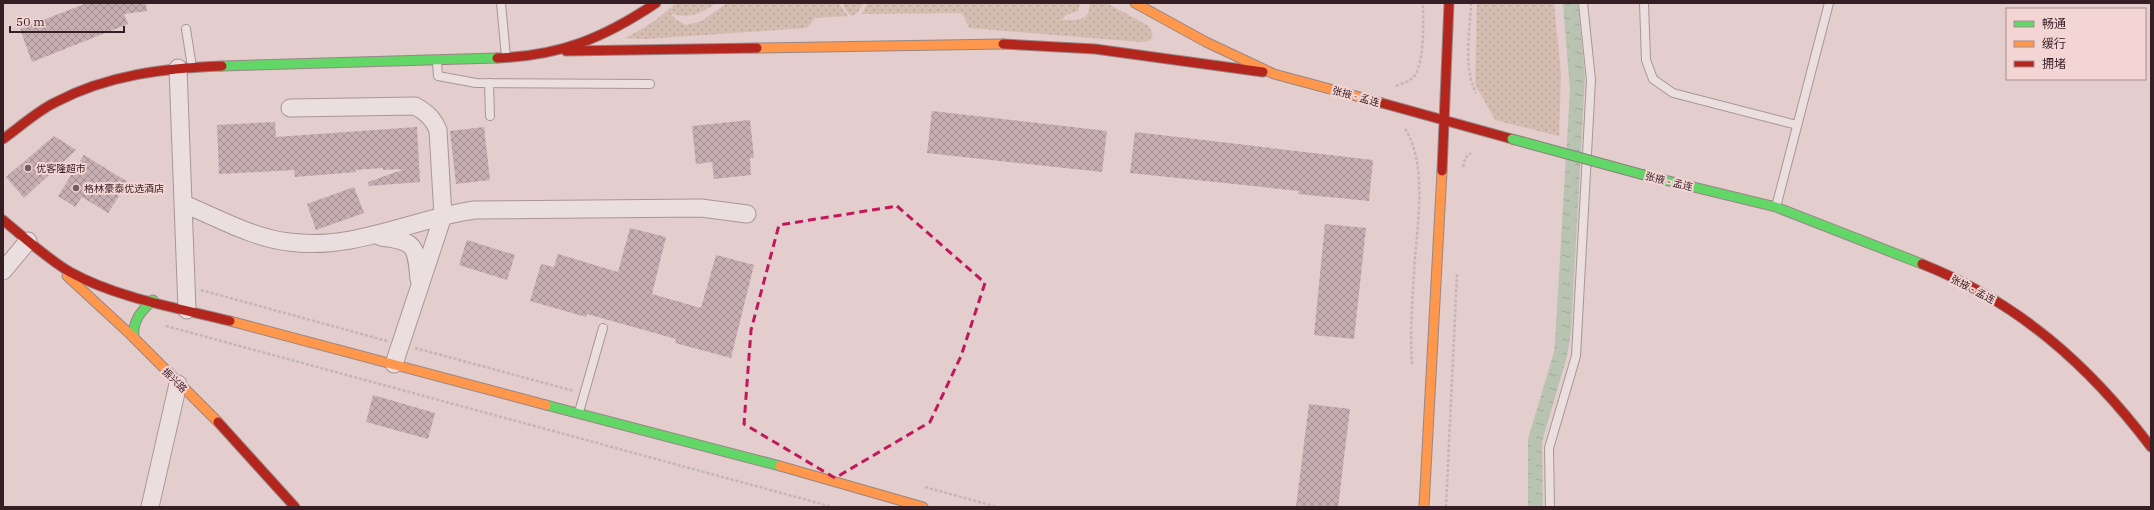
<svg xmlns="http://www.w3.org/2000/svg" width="2154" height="510" font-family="'IBM Plex Serif','Noto Sans SC',serif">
  <defs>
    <pattern id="grass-dots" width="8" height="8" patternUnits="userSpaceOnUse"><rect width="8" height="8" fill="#d4bcb0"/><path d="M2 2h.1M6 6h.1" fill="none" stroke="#b7a197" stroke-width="1.8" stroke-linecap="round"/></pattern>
    <pattern id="water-ripples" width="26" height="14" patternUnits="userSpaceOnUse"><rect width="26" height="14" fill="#b8c3b2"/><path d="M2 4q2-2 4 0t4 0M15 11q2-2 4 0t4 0" fill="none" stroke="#9fa799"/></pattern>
    <pattern id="building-cross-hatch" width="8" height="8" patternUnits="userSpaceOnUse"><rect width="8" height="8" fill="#c6aeb2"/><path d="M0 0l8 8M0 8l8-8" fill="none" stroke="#a28d91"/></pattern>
  </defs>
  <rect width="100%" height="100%" fill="#e3cdcd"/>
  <!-- grass -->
  <g fill="url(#grass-dots)">
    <path d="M676,3H716C703,13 687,20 671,13L675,19L686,25L702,21L727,3H838L848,16L815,18L807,28L644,39L626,38L655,21Z"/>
    <polygon points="843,3 863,3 858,12 852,16 846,11"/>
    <path d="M868,3H1080L1078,11L1066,15L1062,20C1076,20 1091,22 1089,3H1106L1149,26L1153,35L1149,41L1140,42L969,28L962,13L862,14Z"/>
    <polygon points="1477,3 1554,3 1561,74 1559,136 1495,120 1475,84"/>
  </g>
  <!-- water -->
  <polygon fill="url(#water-ripples)" points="1563,3 1578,3 1585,76 1571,332 1567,356 1542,442 1543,507 1528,507 1528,439 1554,352 1555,342 1570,90"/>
  <!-- building -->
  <g fill="url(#building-cross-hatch)">
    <polygon points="87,3 146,3 147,11 124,14 128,24 32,62 20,29"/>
    <polygon points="932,111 1107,131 1102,172 927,153"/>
    <polygon points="750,120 754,158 750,158 751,175 714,179 712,162 696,164 692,126"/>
    <polygon points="275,122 276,137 417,127 420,182 369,186 368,182 402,170 401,169 383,170 383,168 355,170 356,172 295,177 294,170 219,174 217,125"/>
    <polygon points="484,127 490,180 456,184 450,131"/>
    <polygon points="1135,132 1373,160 1369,201 1298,194 1299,191 1130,173"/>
    <polygon points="54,136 76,150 24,198 6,177"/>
    <polygon points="84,155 128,182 108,213 82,197 75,207 58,196"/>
    <polygon points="354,187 364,213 316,230 307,204"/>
    <polygon points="1325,224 1366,228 1354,339 1314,335"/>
    <polygon points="630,228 666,237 652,294 701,308 716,255 754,265 731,358 675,343 676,339 587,314 586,317 530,301 541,264 554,267 558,254 618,272"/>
    <polygon points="467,240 515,255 507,280 459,265"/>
    <polygon points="373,395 435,413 428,439 366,422"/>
    <polygon points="1309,404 1350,409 1338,507 1296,507"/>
  </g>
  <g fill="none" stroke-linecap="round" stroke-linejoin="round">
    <!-- lane casing -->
    <g stroke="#a89697" stroke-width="10">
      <g id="lane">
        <polyline points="501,3 506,57"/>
        <polyline points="1644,3 1646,60 1653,79 1673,93 1797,125"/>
        <polyline points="186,29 192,67"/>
        <polyline points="437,62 438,76 476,83 650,84"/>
        <polyline points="489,83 490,116"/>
        <polyline points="1776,207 1829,3"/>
        <polyline points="579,412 603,328"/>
        <polyline points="1550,507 1549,448 1576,356 1591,80 1583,3"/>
      </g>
    </g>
    <!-- street casing -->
    <g stroke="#a89697" stroke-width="19">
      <g id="street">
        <polyline points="178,68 187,310"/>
        <path d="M290,108L415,106C426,112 433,118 438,130L443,216L394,364"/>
        <path d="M184,204C218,218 253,238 289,242C353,251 413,219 474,210L701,208L747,214"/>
        <path d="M381,237C415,241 416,245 419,279"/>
        <polyline points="3,271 28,241"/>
        <polyline points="150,507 178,384"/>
      </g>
    </g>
    <!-- fast casing -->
    <g stroke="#988687" stroke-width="11">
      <g id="fast">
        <polyline points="222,66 497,58"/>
        <polyline points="1644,175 1776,207 1922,264"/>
        <path d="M134,338C132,321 141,311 153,300"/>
        <polyline points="546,405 780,466"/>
      </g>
    </g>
    <!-- slow casing -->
    <g stroke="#988687" stroke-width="11">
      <g id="slow">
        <polyline points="1135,3 1206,42 1274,74 1382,103"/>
        <polyline points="757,48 1003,44"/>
        <polyline points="67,276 131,335 218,422"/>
        <polyline points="230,321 546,405"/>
        <polyline points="780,466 923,507"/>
        <polyline points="1424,507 1442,171"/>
      </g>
    </g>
    <!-- jam casing -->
    <g stroke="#988687" stroke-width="11">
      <g id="jam">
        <polyline points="1003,44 1095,49 1263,72"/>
        <polyline points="566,51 757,48"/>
        <path d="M497,58C560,56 604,38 656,3"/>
        <polyline points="1382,103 1512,139"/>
        <path d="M3,139C20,127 37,111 56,102C107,75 165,68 222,66"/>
        <polyline points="1442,171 1449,3"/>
        <path d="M3,220C25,238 46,258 70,272C117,298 178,308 230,321"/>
        <path d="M1922,264C2018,302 2089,365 2151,447"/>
        <polyline points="218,422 295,507"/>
      </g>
    </g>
    <!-- path -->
    <g stroke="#c4b5b6" stroke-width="2.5" stroke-dasharray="3 2" stroke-linecap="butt">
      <path d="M1471,3C1470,32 1463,67 1476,93"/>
      <path d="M1396,86C1403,83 1411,81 1415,75C1425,59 1423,22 1423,3"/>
      <path d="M1405,129C1429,165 1416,231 1414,273C1412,303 1410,334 1412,365"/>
      <polyline points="1463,167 1465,158 1471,153"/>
      <polyline points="201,290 387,341"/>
      <polyline points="166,326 833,507"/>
      <polyline points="415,348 574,391"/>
      <polyline points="925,487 997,507"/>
      <polyline points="1446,507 1457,274"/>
    </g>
    <!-- lane -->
    <use href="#lane" stroke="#ebdede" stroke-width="8"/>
    <!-- street -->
    <use href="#street" stroke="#ebdede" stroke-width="17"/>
    <!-- fast -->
    <use href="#fast" stroke="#63d668" stroke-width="9"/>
    <!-- slow -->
    <use href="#slow" stroke="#ff974d" stroke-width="9"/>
    <!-- jam -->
    <use href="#jam" stroke="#b3261e" stroke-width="9"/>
    <!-- fast-bridge casing -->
    <g stroke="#8e7d7e" stroke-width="11" stroke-linecap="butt">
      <polyline id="fast-bridge" points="1512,139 1644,175"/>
    </g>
    <!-- fast-bridge -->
    <use href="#fast-bridge" stroke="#63d668" stroke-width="9"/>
  </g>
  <!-- marked area -->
  <path fill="none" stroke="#c2185b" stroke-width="3" stroke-dasharray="8 5" stroke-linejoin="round" d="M897,206L985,283L961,356L930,422L835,478L744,424L751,330L779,225Z"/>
  <!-- markers -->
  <g fill="#735c5f" stroke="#f3d5d4" stroke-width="1.5">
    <circle cx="28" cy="168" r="4"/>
    <circle cx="76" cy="188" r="4"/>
  </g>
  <g text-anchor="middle" stroke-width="4" stroke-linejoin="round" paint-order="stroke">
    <!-- street labels -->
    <g font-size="10" fill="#361f24" stroke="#f3d5d4">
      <text transform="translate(1356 96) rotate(16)" y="4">张掖 - 孟连</text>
      <text transform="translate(1669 181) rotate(14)" y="4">张掖 - 孟连</text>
      <text transform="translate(1973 289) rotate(28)" y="4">张掖 - 孟连</text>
      <text transform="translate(175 380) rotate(45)" y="4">振兴路</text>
    </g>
    <!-- poi labels -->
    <g font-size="10" fill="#361f24" stroke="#f3d5d4" text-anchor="start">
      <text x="36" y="172">优客隆超市</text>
      <text x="84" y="192">格林豪泰优选酒店</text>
    </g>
  </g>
  <!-- border -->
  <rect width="2154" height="510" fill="none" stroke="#361f24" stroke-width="8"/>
  <!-- legend -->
  <rect x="2006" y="8" width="140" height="72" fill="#f3d5d4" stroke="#a78c8e"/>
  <rect x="2014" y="21" width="20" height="6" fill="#63d668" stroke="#a78c8e"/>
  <text x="2042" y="28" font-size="12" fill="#361f24">畅通</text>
  <rect x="2014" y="41" width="20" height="6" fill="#ff974d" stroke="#a78c8e"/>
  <text x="2042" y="48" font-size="12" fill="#361f24">缓行</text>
  <rect x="2014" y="61" width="20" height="6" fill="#b3261e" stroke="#a78c8e"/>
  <text x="2042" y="68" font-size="12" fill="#361f24">拥堵</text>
  <!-- scale -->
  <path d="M10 26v6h114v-6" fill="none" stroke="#361f24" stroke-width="2"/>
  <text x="16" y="26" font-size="12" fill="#361f24" stroke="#f3d5d4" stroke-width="3" paint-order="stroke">50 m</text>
</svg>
